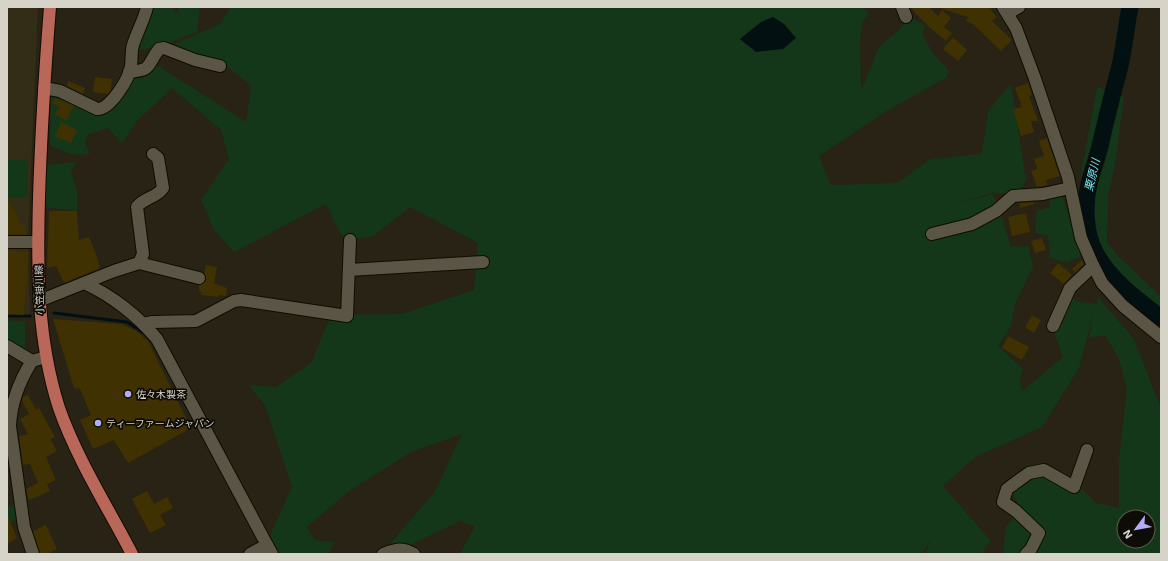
<svg xmlns="http://www.w3.org/2000/svg" width="1168" height="561" font-family="'Work Sans','Noto Sans JP',sans-serif">
  <rect width="100%" height="100%" fill="#282314"/>
  <!-- built -->
  <polygon fill="#332c16" points="7,7 38,7 28,239 30,316 7,316"/>
  <!-- green -->
  <g fill="#14371a" fill-rule="evenodd">
    <polygon points="149,7 171,7 176,14 179,7 200,7 197,32 159,46 134,51"/>
    <path d="M231,7H863L869,14L863,20L860,40L861,91L879,47L898,31L910,17L926,26L922,33L932,52L949,71L946,78L888,110L819,156L831,185L897,183L930,159L982,154L988,111L1011,84L1026,180L1018,194L991,193L956,204L992,194L999,208L1011,247L1028,246L1033,267L1015,304L1011,326L998,346L1023,369L1020,380L1022,391L1063,357L1054,332L1072,297L1076,301L1096,304L1098,297L1134,339L1160,406L1161,554H1003L1006,527L1022,509L1011,492L1038,465L1079,486L1096,503L1119,508V459L1127,389L1119,359L1105,335L1089,338L1094,311L1079,368L1042,427L975,457L943,486L991,541L981,554H931L926,552L931,539L922,554H460L475,526L460,521L402,549L381,554L434,493L462,434L413,451L349,491L307,527L315,540L335,542L328,554H279L270,535L292,487L265,405L248,385L276,387L311,363L331,315L402,314L474,290L478,243L410,207L373,236L350,240L340,233L326,204L234,252L214,230L201,200L229,159L221,130L172,88L137,121L122,143L108,128L88,134L85,143L90,154L74,155L50,146L51,94L96,113L133,75L155,64L246,122L251,85L221,62L170,46L220,24ZM1124,517H1148V541H1124Z"/>
    <polygon points="1097,87 1124,96 1115,165 1108,196 1107,242 1117,255 1161,297 1161,328 1120,294 1099,269 1083,231 1081,174"/>
    <polygon points="7,160 27,160 28,197 7,197"/>
    <polygon points="77,162 71,170 77,192 77,211 46,207 46,165"/>
    <polygon points="1062,194 1081,256 1067,263 1050,258 1048,235 1037,234 1035,227 1037,211 1050,207 1048,197"/>
    <polygon points="7,320 25,322 25,351 7,341"/>
    <polygon points="14,504 17,519 7,523 7,507"/>
  </g>
  <!-- water -->
  <polygon fill="#031012" points="773,17 784,24 796,38 783,49 756,52 740,39 761,22"/>
  <g fill="none" stroke-linecap="round" stroke-linejoin="round">
    <!-- stream -->
    <g stroke="#031012" stroke-width="3">
      <polyline points="54,313 127,322 144,333"/>
      <polyline points="7,316 30,316"/>
    </g>
    <!-- river -->
    <path stroke="#031012" stroke-width="17" d="M1130,7C1126,28 1124,49 1119,70C1112,95 1106,120 1100,146C1097,159 1092,171 1089,184C1084,205 1085,233 1095,252C1110,280 1136,299 1161,318"/>
  </g>
  <!-- building -->
  <g fill="#3f3101">
    <polygon points="910,7 929,7 938,16 942,10 951,18 944,27 952,33 946,41 929,27"/>
    <polygon points="942,7 988,7 997,17 992,21 1012,40 1001,51 973,24 966,21 968,17 942,9"/>
    <polygon points="953,37 967,50 958,61 943,49"/>
    <polygon points="95,77 112,79 111,90 108,94 93,92"/>
    <polygon points="68,81 85,88 83,94 67,86"/>
    <polygon points="1028,83 1032,95 1029,96 1038,121 1031,121 1034,132 1021,136 1013,109 1022,107 1015,88"/>
    <polygon points="55,98 74,106 66,121 55,114 60,107 52,103"/>
    <polygon points="61,122 77,130 71,143 55,136"/>
    <polygon points="1047,138 1060,176 1046,180 1047,185 1037,187 1031,171 1037,169 1034,159 1044,156 1039,141"/>
    <polygon points="7,197 20,221 20,225 26,225 26,234 7,234"/>
    <polygon points="1034,202 1034,204 1020,208 1019,203"/>
    <polygon points="49,211 77,211 79,240 89,237 96,254 100,268 64,283 56,266 47,268"/>
    <polygon points="1026,213 1030,232 1012,236 1008,217"/>
    <polygon points="1042,238 1046,250 1035,253 1031,241"/>
    <polygon points="7,250 29,252 24,315 7,314"/>
    <polygon points="1082,260 1084,264 1075,273 1072,269"/>
    <polygon points="1058,263 1072,275 1064,284 1050,273"/>
    <polygon points="206,265 217,267 214,283 227,288 226,296 219,295 218,297 201,295 201,292 199,291 199,285 206,280 204,273"/>
    <polygon points="1032,315 1041,320 1034,333 1025,327"/>
    <polygon points="53,319 121,324 135,330 148,341 191,428 128,463 114,440 93,449 80,420 91,415 80,389 74,388"/>
    <polygon points="1008,336 1029,347 1022,360 1002,348"/>
    <polygon points="28,395 36,410 39,408 55,437 50,439 57,451 46,457 56,480 47,484 50,491 29,500 26,489 38,483 30,464 23,465 19,436 28,434 20,419 29,414 22,401 23,397"/>
    <polygon points="147,491 154,504 167,497 173,508 160,515 166,525 150,533 132,499"/>
    <polygon points="7,514 17,538 7,544"/>
    <polygon points="46,525 57,549 47,554 40,554 33,531"/>
  </g>
  <g fill="none" stroke-linecap="round" stroke-linejoin="round">
    <!-- minor casing -->
    <g stroke="#100c02" stroke-width="14">
      <g id="minor">
        <polyline points="902,7 906,17"/>
        <polyline points="1003,7 1016,28 1034,76 1068,177 1081,238 1092,263 1102,283 1123,306 1161,337"/>
        <polyline points="1008,13 1019,7"/>
        <path d="M129,72C153,70 146,66 159,49L164,48L195,60L220,66"/>
        <path d="M44,88L60,91L97,109C110,110 129,79 131,66C132,59 131,51 133,45C137,32 144,20 147,7"/>
        <polyline points="932,234 972,224 996,211 1013,196 1043,194 1070,188"/>
        <polyline points="7,242 38,242"/>
        <polyline points="139,263 199,278"/>
        <polyline points="349,270 483,262"/>
        <path d="M84,283C111,295 138,316 157,339L267,545"/>
        <path d="M39,301L114,271L139,263L143,254L137,207C144,197 157,198 163,188L158,158L153,154"/>
        <polyline points="143,324 153,322 196,321 234,301 241,300 347,316 350,240"/>
        <polyline points="1053,326 1070,288 1093,266"/>
        <polyline points="7,346 32,361"/>
        <path d="M33,554L24,527L10,426C11,403 20,380 32,361L46,357"/>
        <polyline points="250,554 267,545 272,554"/>
        <path d="M383,554C396,549 402,547 414,554"/>
        <polyline points="1026,554 1031,549 1039,533 1016,511 1003,502 1007,489 1029,473 1044,470 1074,487 1087,450"/>
      </g>
    </g>
    <!-- major casing -->
    <g stroke="#100c02" stroke-width="14">
      <path id="major" d="M50,7C45,70 41,134 39,198C37,269 37,339 59,408C77,459 107,506 132,554"/>
    </g>
    <!-- minor -->
    <use href="#minor" stroke="#5a5545" stroke-width="12"/>
    <!-- major -->
    <use href="#major" stroke="#b96758" stroke-width="12"/>
  </g>
  <!-- markers -->
  <g fill="#b1adfa" stroke="#0e0c06" stroke-width="1.5">
    <circle cx="128" cy="394" r="4"/>
    <circle cx="98" cy="423" r="4"/>
  </g>
  <g text-anchor="middle" stroke-width="3.5" stroke-linejoin="round" paint-order="stroke">
    <!-- street labels -->
    <g font-size="10" fill="#d6d3c9" stroke="#0e0c06">
      <text transform="translate(39 290) rotate(-92)" y="4">小笠掛川線</text>
    </g>
    <!-- poi labels -->
    <g font-size="10" fill="#d6d3c9" stroke="#0e0c06" text-anchor="start">
      <text x="136" y="398">佐々木製茶</text>
      <text x="106" y="427">ティーファームジャパン</text>
    </g>
    <!-- water labels -->
    <g font-size="11" font-style="italic" fill="#74eafd" stroke="#0e0c06">
      <text transform="translate(1092 175) rotate(-77)" y="4">栗原川</text>
    </g>
  </g>
  <!-- border -->
  <rect width="1168" height="561" fill="none" stroke="#d6d3c9" stroke-width="16"/>
  <!-- north arrow -->
  <g transform="translate(1136 529) rotate(238)"><circle r="19" fill="#0e0c06" stroke="#5e5c54"/>
  <path d="M0-3L7 15L0 10L-7 15Z" fill="#b1adfa"/>
  <text y="-6" font-size="11" font-weight="bold" text-anchor="middle" fill="#d6d3c9">N</text>
  </g>
</svg>
